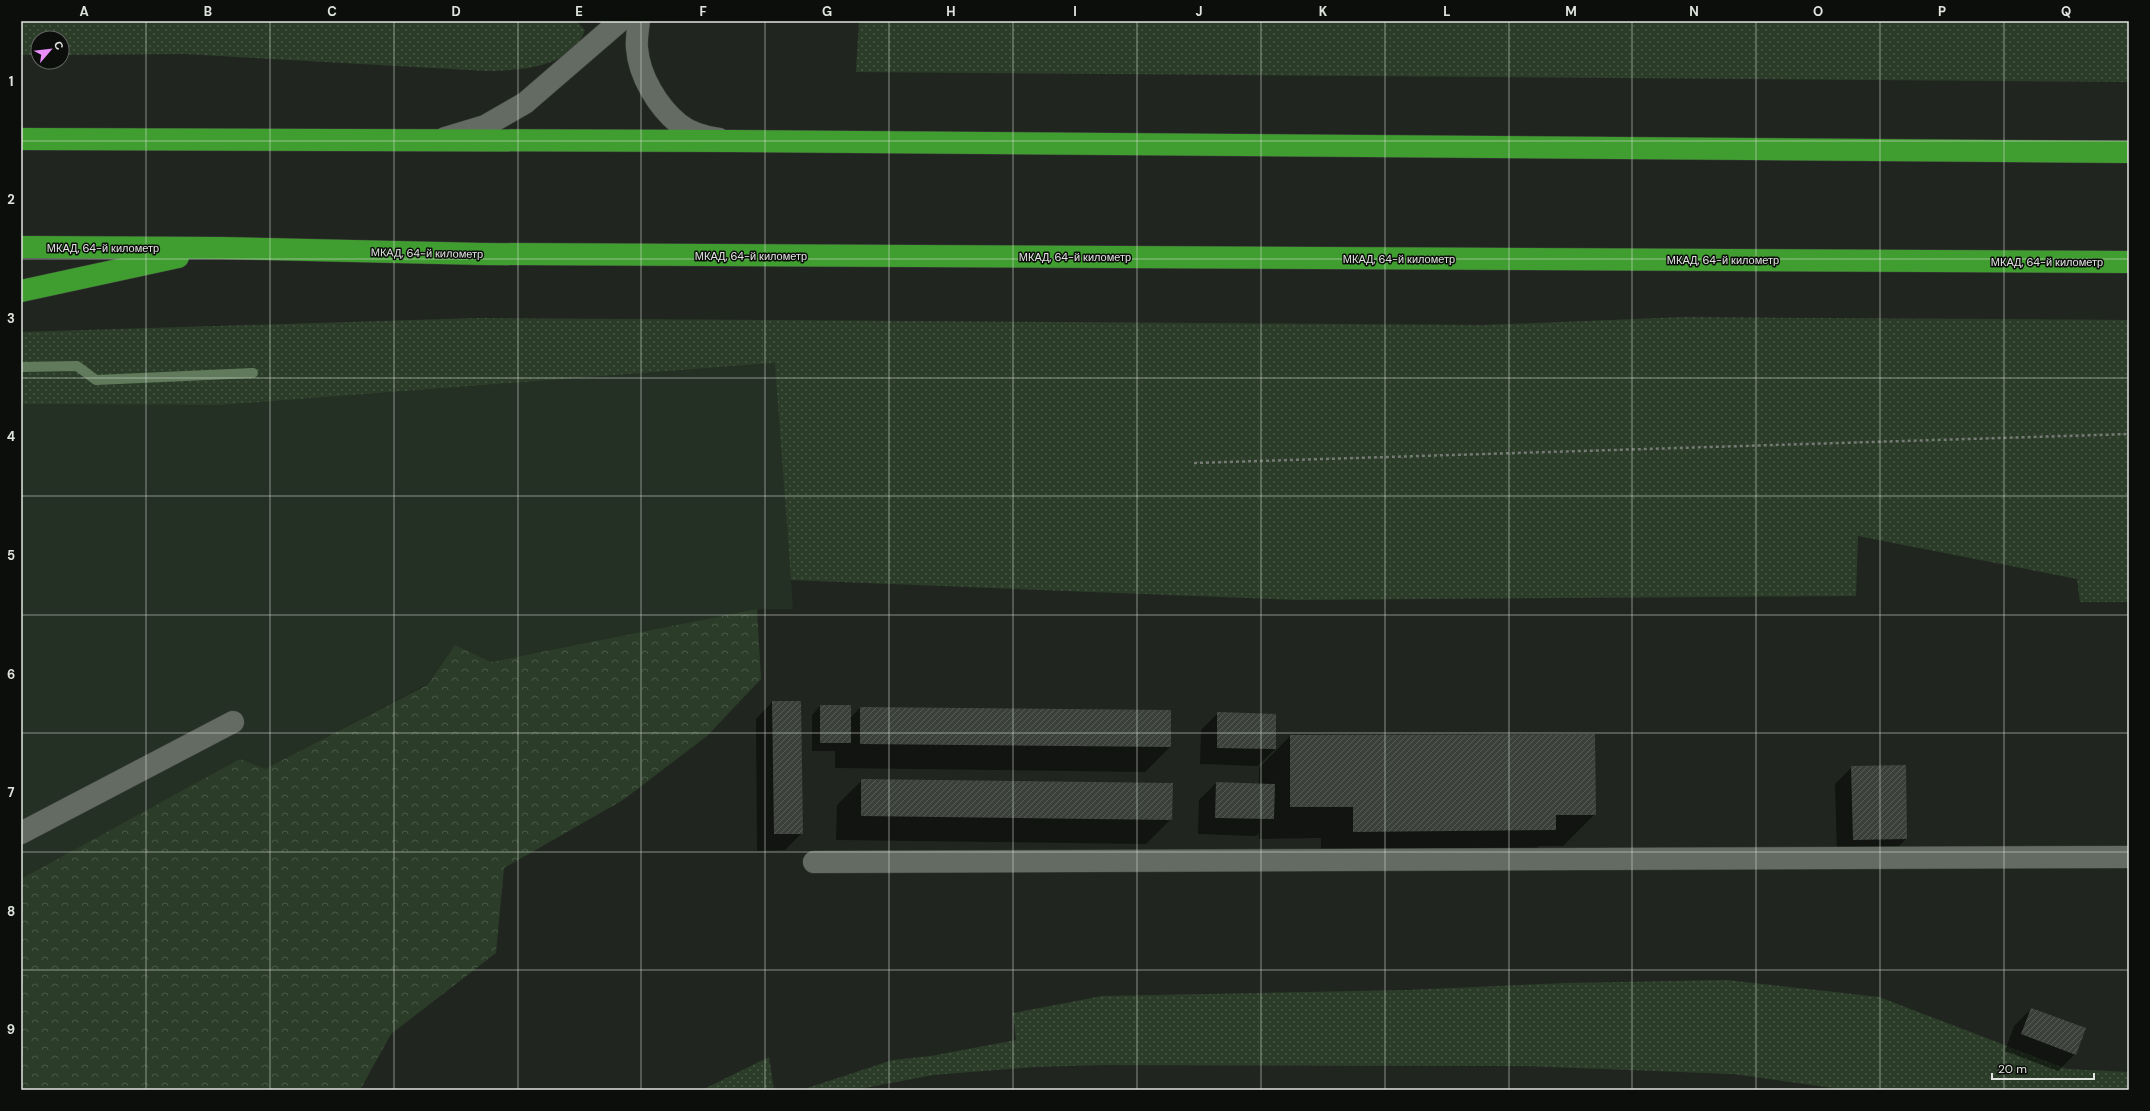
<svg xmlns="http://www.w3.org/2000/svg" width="2150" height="1111" font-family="'DM Sans',sans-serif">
  <defs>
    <pattern id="grass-dots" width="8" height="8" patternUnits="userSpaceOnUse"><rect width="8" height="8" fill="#2b3d28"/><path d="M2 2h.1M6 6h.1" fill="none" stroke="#495947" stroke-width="1.8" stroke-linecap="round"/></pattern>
    <pattern id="forest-crowns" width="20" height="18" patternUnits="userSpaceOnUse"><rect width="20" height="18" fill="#2b3d28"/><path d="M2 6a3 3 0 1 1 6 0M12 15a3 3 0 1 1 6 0" fill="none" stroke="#495947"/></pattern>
    <pattern id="building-hatch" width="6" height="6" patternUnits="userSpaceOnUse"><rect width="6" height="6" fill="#3b413a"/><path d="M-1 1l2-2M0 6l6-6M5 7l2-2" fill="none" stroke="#575c56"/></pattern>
  </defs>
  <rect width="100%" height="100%" fill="#20261f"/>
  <!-- built -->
  <polygon fill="#253024" points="776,363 793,609 757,609 491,662 455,645 427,684 265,769 21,879 21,404 220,405"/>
  <!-- grass -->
  <g fill="url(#grass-dots)">
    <path d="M21,21H576L585,30C572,68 520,70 487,71L184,54L62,55V38H38V55H21Z"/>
    <polygon points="859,21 2129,21 2129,82 856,72"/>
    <polygon points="1685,317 2129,320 2129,602 2080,602 2077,579 1858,536 1856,596 1296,600 791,580 775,363 220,405 21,404 21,332 479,318 1483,325"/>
    <polygon points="1727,980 1879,997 2067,1069 2129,1072 2129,1090 1847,1090 1733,1074 1525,1066 1102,1065 1035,1067 933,1075 854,1090 801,1090 893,1060 931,1056 1016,1040 1013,1013 1102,996 1407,990 1566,983"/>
    <polygon points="769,1057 774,1090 702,1090 710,1086"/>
  </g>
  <!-- forest -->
  <polygon fill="url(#forest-crowns)" points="757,609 761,679 707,736 623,800 504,868 496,953 391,1034 360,1090 21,1090 21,879 240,759 265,769 427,685 455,645 491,662"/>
  <!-- shadow -->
  <g fill="#0007">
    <polygon points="772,702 802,833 785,850 757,851 756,719"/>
    <polygon points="820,706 850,718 860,708 1170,747 1145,772 835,768 835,751 812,751 812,715"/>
    <polygon points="1218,713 1275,749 1258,766 1200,764 1201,730"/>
    <polygon points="1290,736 1595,814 1563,846 1539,846 1523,862 1321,863 1321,838 1259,839 1259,833 1256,836 1198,834 1199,800 1216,783 1259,784 1259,768"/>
    <polygon points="1852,767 1906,839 1889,856 1837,856 1835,784"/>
    <polygon points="862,780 1171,819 1146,844 836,840 837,805"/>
    <polygon points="2031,1009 2075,1054 2058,1071 2005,1051 2014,1026"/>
  </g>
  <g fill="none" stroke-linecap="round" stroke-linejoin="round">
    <!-- stream -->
    <polyline stroke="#607a5b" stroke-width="10" points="21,367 77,366 96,380 253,373"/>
  </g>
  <!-- building -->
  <g fill="url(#building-hatch)">
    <polygon points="772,701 801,701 803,834 774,834"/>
    <rect x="820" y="705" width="31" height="38"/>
    <polygon points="860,707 1171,710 1171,747 860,744"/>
    <polygon points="1217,712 1276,714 1276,749 1217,748"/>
    <polygon points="1595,734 1596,815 1556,815 1556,830 1353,832 1353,807 1290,807 1290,735"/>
    <polygon points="1906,765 1907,839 1853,840 1851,766"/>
    <polygon points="861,779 1173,783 1172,820 861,816"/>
    <polygon points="1216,782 1275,784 1274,819 1215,818"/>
    <polygon points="2031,1008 2086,1028 2076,1055 2021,1034"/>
  </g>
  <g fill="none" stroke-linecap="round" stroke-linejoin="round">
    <!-- minor casing -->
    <g stroke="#3d423c" stroke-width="23">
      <g id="minor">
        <path d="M639,21C638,30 636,40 637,48C639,76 658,107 679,124C690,133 705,137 719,139"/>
        <polyline points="445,138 485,126 525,103 620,21"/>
        <polyline points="21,833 233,722"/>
        <polyline points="814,862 2129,857"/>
      </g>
    </g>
    <!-- highway casing -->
    <g stroke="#3d423c" stroke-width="23">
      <g id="highway">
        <polyline points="21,139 730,141 2129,152"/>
        <polyline points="21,247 221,248 483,254 2129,262"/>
        <polyline points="21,291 178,257"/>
      </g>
    </g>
    <!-- path -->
    <polyline stroke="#757a74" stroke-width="2.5" stroke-dasharray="3 3" stroke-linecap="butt" points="1194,463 2129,434"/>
    <!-- minor -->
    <use href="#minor" stroke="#646b63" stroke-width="22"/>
    <!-- highway -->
    <use href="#highway" stroke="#409d2f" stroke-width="22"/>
  </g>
  <!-- grid -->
  <path fill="none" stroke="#e0e4df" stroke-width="1" stroke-opacity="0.55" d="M146,21V1090M270,21V1090M394,21V1090M518,21V1090M641,21V1090M765,21V1090M889,21V1090M1013,21V1090M1137,21V1090M1261,21V1090M1385,21V1090M1509,21V1090M1632,21V1090M1756,21V1090M1880,21V1090M2004,21V1090M21,141H2129M21,259H2129M21,378H2129M21,496H2129M21,615H2129M21,733H2129M21,852H2129M21,970H2129"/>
  <g text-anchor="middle" stroke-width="3" stroke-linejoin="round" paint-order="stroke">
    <!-- street labels -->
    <g font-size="11" fill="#e0e4df" stroke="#0c0e0b">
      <text x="103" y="252">МКАД, 64-й километр</text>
      <text transform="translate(427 253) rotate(1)" y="4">МКАД, 64-й километр</text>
      <text x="751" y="260">МКАД, 64-й километр</text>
      <text x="1075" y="261">МКАД, 64-й километр</text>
      <text x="1399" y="263">МКАД, 64-й километр</text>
      <text x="1723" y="264">МКАД, 64-й километр</text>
      <text x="2047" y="266">МКАД, 64-й километр</text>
    </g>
  </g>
  <!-- border -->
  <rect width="2150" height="1111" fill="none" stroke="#0c0e0b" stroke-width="44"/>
  <!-- north arrow -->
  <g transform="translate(50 50) rotate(62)"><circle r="19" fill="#0c0e0b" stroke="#616460"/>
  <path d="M0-3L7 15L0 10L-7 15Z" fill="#ea8dfd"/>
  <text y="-6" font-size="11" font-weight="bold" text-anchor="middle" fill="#e0e4df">С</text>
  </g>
  <!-- scale -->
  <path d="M1992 1073v6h102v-6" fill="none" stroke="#e0e4df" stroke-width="2"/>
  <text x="1998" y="1073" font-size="12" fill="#e0e4df" stroke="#0c0e0b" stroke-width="3" paint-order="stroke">20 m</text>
  <rect x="22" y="22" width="2106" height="1067" fill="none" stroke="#e0e4df" stroke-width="1.5"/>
  <g font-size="13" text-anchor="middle" font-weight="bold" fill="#e0e4df">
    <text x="84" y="16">A</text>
    <text x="208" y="16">B</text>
    <text x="332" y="16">C</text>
    <text x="456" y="16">D</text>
    <text x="579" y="16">E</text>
    <text x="703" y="16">F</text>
    <text x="827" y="16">G</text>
    <text x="951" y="16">H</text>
    <text x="1075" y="16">I</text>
    <text x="1199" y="16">J</text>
    <text x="1323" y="16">K</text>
    <text x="1447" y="16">L</text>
    <text x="1571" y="16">M</text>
    <text x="1694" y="16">N</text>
    <text x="1818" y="16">O</text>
    <text x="1942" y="16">P</text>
    <text x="2066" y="16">Q</text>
    <text x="11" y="86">1</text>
    <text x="11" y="204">2</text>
    <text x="11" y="323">3</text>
    <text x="11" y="441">4</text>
    <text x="11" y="560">5</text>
    <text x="11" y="679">6</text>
    <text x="11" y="797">7</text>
    <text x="11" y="916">8</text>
    <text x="11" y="1034">9</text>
  </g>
</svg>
